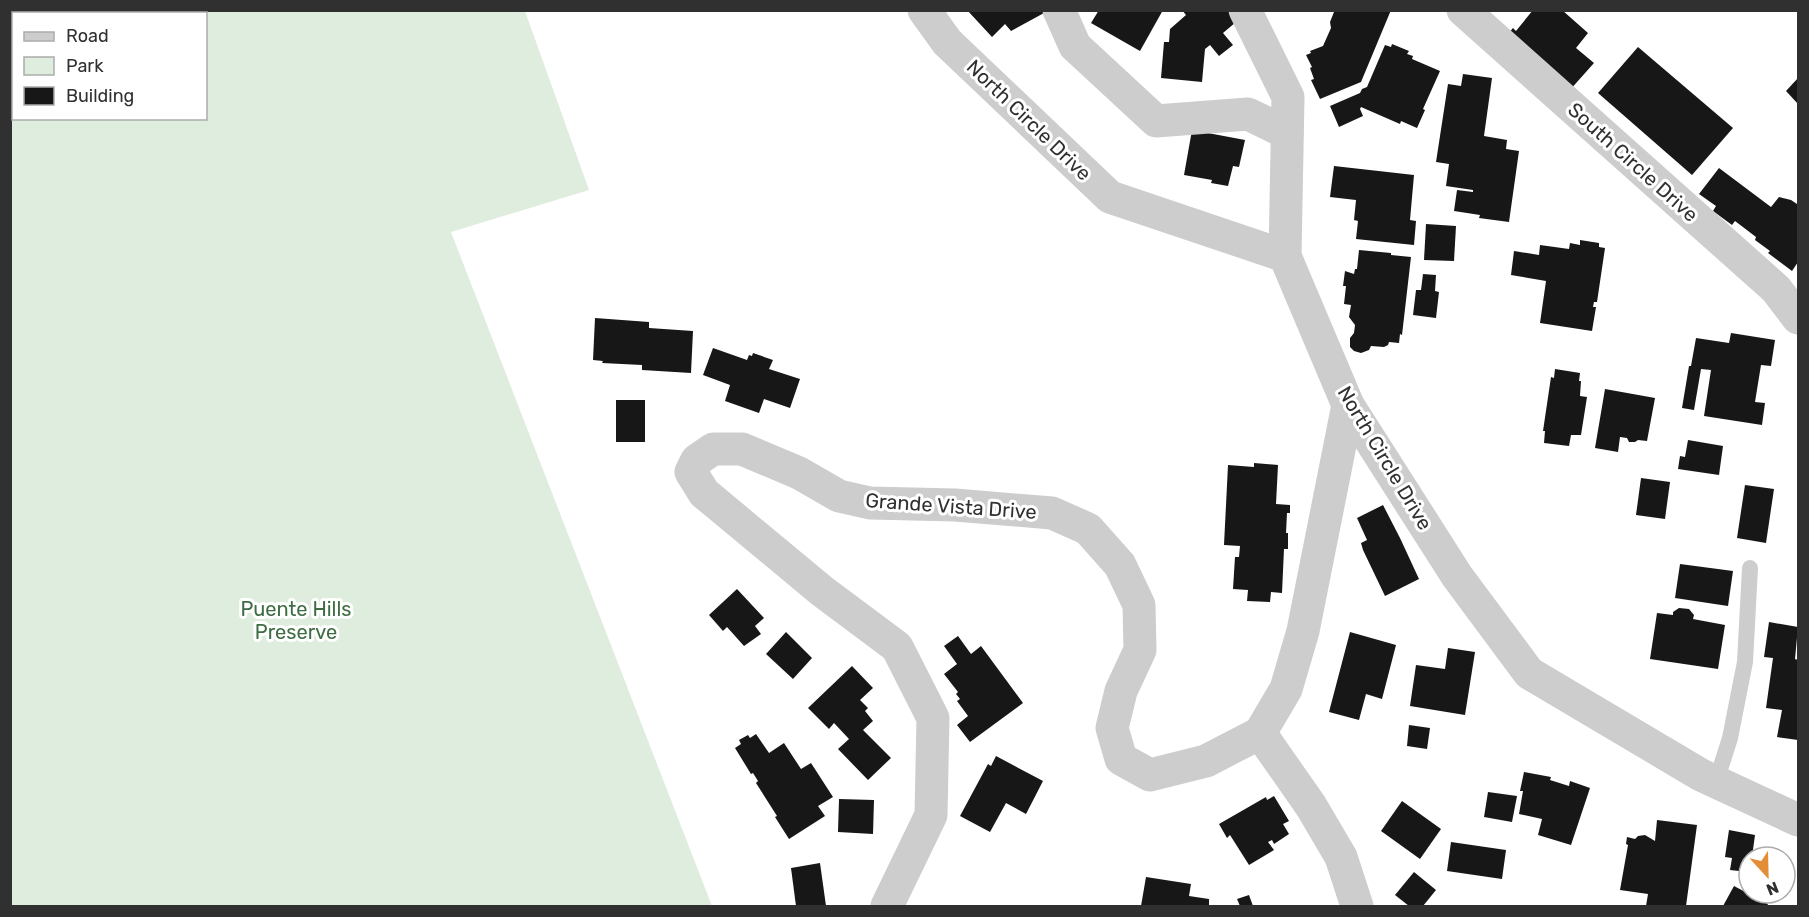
<svg xmlns="http://www.w3.org/2000/svg" width="1809" height="917" font-family="Rubik,sans-serif">
  <rect width="100%" height="100%" fill="#fff"/>
  <!-- green -->
  <path fill="#dfeddf" fill-rule="evenodd" d="M10,11H525L589,190L451,232L712,906H11ZM14,14H206V118H14Z"/>
  <!-- building -->
  <g fill="#171717">
    <polygon points="967,10 1042,10 1044,13 1011,31 1005,24 992,37"/>
    <polygon points="1099,10 1163,10 1140,51 1091,23"/>
    <polygon points="1182,10 1237,10 1242,17 1223,33 1233,45 1219,56 1210,45 1205,49 1202,82 1161,78 1164,42 1169,42 1170,29 1186,15"/>
    <polygon points="1337,10 1391,10 1361,82 1320,99 1311,80 1314,79 1310,68 1312,67 1306,55 1311,53 1310,51 1323,46 1331,28 1330,22 1334,12"/>
    <polygon points="1533,10 1562,10 1588,33 1576,48 1594,63 1569,91 1507,35 1513,28 1516,31"/>
    <polygon points="1392,44 1409,51 1407,54 1413,56 1412,59 1440,71 1423,109 1425,110 1417,128 1401,121 1400,124 1361,107 1360,109 1363,116 1339,127 1330,106 1360,93 1362,89 1367,87 1385,45 1391,47"/>
    <polygon points="1638,47 1733,128 1692,175 1598,93"/>
    <polygon points="1463,74 1492,78 1484,136 1507,140 1506,149 1519,151 1509,222 1479,218 1480,215 1454,211 1457,190 1473,192 1473,190 1446,186 1449,164 1436,162 1448,84 1461,86"/>
    <polygon points="1798,78 1798,104 1786,91"/>
    <polygon points="1192,130 1245,140 1239,167 1233,166 1228,186 1211,183 1212,180 1184,175"/>
    <polygon points="1334,166 1414,175 1410,220 1416,221 1414,245 1356,239 1358,221 1354,220 1356,200 1330,197"/>
    <polygon points="1719,168 1771,207 1779,197 1791,200 1797,204 1798,206 1798,262 1792,271 1768,253 1770,251 1755,240 1756,237 1735,221 1732,225 1713,211 1716,206 1699,194"/>
    <polygon points="1426,224 1456,226 1454,261 1424,260"/>
    <polygon points="1580,240 1599,243 1599,247 1605,248 1597,302 1594,302 1593,307 1596,307 1592,331 1540,323 1546,281 1511,275 1514,251 1539,255 1540,245 1569,249 1570,243 1580,245"/>
    <polygon points="1359,250 1391,253 1391,255 1411,257 1402,335 1400,334 1399,343 1389,342 1388,345 1384,347 1371,346 1369,350 1361,353 1354,351 1350,347 1350,338 1354,333 1355,325 1349,317 1351,305 1344,304 1346,286 1343,286 1345,271 1354,274 1355,269 1357,269"/>
    <polygon points="1423,274 1436,275 1435,291 1439,292 1436,318 1413,315 1416,290 1421,290"/>
    <polygon points="595,318 649,322 649,328 693,331 691,373 642,370 642,365 602,363 603,361 593,360"/>
    <polygon points="1731,333 1775,340 1771,366 1761,365 1755,402 1765,403 1762,425 1704,416 1711,370 1701,369 1694,410 1682,408 1689,366 1691,366 1696,338 1729,343"/>
    <polygon points="713,348 747,360 749,355 752,356 753,353 773,360 769,369 800,379 790,408 764,399 759,413 725,401 730,385 703,375"/>
    <polygon points="1555,369 1580,373 1579,381 1581,381 1580,396 1587,397 1581,435 1571,435 1569,446 1544,443 1545,431 1543,431 1551,377 1554,378"/>
    <polygon points="1605,389 1655,398 1647,441 1638,440 1635,442 1629,442 1627,438 1620,437 1618,452 1595,448"/>
    <rect x="616" y="400" width="29" height="42"/>
    <polygon points="1688,440 1723,446 1719,475 1678,469 1680,456 1685,457"/>
    <polygon points="1254,463 1278,465 1276,504 1290,505 1290,513 1287,513 1286,533 1288,533 1288,549 1284,549 1282,593 1271,592 1270,602 1247,601 1248,590 1233,589 1235,557 1239,557 1240,546 1224,545 1228,465 1254,467"/>
    <polygon points="1641,478 1670,482 1665,519 1636,515"/>
    <polygon points="1745,485 1774,489 1766,543 1737,538"/>
    <polygon points="1383,505 1400,538 1419,579 1385,596 1363,550 1361,543 1367,540 1357,518"/>
    <polygon points="1680,564 1733,571 1728,606 1675,598"/>
    <polygon points="737,589 764,618 755,626 761,634 744,646 727,627 723,631 709,615"/>
    <polygon points="1679,608 1689,609 1694,615 1693,619 1725,625 1718,669 1650,659 1657,613 1673,615 1673,612"/>
    <polygon points="1769,622 1798,627 1795,659 1798,660 1798,740 1777,737 1782,710 1766,708 1773,658 1764,657"/>
    <polygon points="786,632 812,658 793,679 766,654"/>
    <polygon points="1350,632 1396,645 1382,699 1366,694 1359,720 1329,712"/>
    <polygon points="958,636 971,654 981,646 1023,703 970,742 957,725 968,716 957,701 960,699 956,694 958,692 944,674 957,664 944,646"/>
    <polygon points="1448,648 1475,652 1465,715 1410,706 1416,665 1445,669"/>
    <polygon points="852,666 873,688 860,700 868,708 865,711 873,721 863,730 891,758 868,780 838,749 849,739 834,723 829,729 808,708"/>
    <polygon points="1409,725 1430,728 1427,749 1407,746"/>
    <polygon points="756,734 769,753 784,743 801,769 811,763 833,797 818,806 825,816 789,839 775,817 777,816 756,783 758,781 753,773 751,774 735,748 741,744 739,740 748,735 750,738"/>
    <polygon points="996,756 1043,781 1026,814 1006,803 990,832 960,816 988,764 991,766"/>
    <polygon points="1524,772 1551,777 1550,780 1569,786 1570,781 1590,788 1571,845 1538,835 1542,819 1519,814 1523,791 1520,791"/>
    <polygon points="1488,792 1517,796 1512,822 1484,817"/>
    <polygon points="1274,796 1289,821 1283,824 1289,834 1274,844 1272,840 1268,842 1274,850 1249,865 1230,835 1227,838 1219,824 1266,797 1267,800"/>
    <polygon points="839,799 874,800 873,834 838,832"/>
    <polygon points="1402,801 1441,829 1420,859 1381,831"/>
    <polygon points="1657,820 1697,825 1686,906 1646,906 1648,894 1620,890 1628,845 1626,844 1627,837 1635,839 1638,836 1645,835 1655,841"/>
    <polygon points="1729,830 1755,835 1752,857 1749,857 1748,872 1730,870 1732,858 1725,857"/>
    <polygon points="1451,842 1506,850 1502,879 1447,871"/>
    <polygon points="820,863 826,906 796,906 791,868"/>
    <polygon points="1414,872 1436,890 1423,906 1409,906 1395,895"/>
    <polygon points="1146,877 1191,884 1189,896 1209,899 1209,906 1141,906"/>
    <polygon points="1734,886 1768,904 1767,906 1723,906"/>
    <polygon points="1249,895 1253,906 1240,906 1237,899"/>
  </g>
  <g fill="none" stroke-linecap="round" stroke-linejoin="round">
    <!-- lane -->
    <polyline stroke="#cdcdcd" stroke-width="16" points="1716,782 1730,738 1745,662 1750,568"/>
    <!-- street -->
    <g stroke="#cdcdcd" stroke-width="33">
      <polyline points="924,10 947,42 1110,197 1285,256 1348,405 1457,576 1529,673 1701,775 1798,820"/>
      <polyline points="1059,10 1075,46 1156,121 1248,114 1287,133"/>
      <polyline points="1245,10 1288,97 1285,256"/>
      <polyline points="1463,10 1776,289 1798,318"/>
      <polyline points="1260,733 1311,806 1341,857 1357,906"/>
      <polyline points="887,906 931,815 933,718 897,647 822,591 704,493 691,472 697,460 713,449 742,449 799,473 839,496 870,503 955,505 1052,513 1088,529 1120,565 1139,605 1140,650 1121,691 1112,728 1121,759 1150,775 1206,761 1260,733 1286,689 1303,631 1348,405"/>
    </g>
  </g>
  <g text-anchor="middle" stroke-width="6" stroke-linejoin="round" paint-order="stroke">
    <!-- street labels -->
    <g font-size="20" fill="#303030" stroke="#fff">
      <text transform="translate(1029 120) rotate(44)" y="7">North Circle Drive</text>
      <text transform="translate(1633 162) rotate(42)" y="7">South Circle Drive</text>
      <text transform="translate(1385 458) rotate(59)" y="7">North Circle Drive</text>
      <text transform="translate(951 506) rotate(4)" y="7">Grande Vista Drive</text>
    </g>
    <!-- park labels -->
    <g font-size="20" fill="#3e6c43" stroke="#fff">
      <text x="296" y="616">Puente Hills<tspan x="296" dy="23">Preserve</tspan></text>
    </g>
  </g>
  <!-- border -->
  <rect width="1809" height="917" fill="none" stroke="#303030" stroke-width="24"/>
  <!-- legend -->
  <rect x="12" y="12" width="195" height="108" fill="#ffffff" stroke="#acacac" stroke-width="1.5"/>
  <rect x="24" y="32" width="30" height="9" fill="#cdcdcd" stroke="#acacac" stroke-width="1.5"/>
  <text x="66" y="42" font-size="18" fill="#303030">Road</text>
  <rect x="24" y="57" width="30" height="18" fill="#dfeddf" stroke="#acacac" stroke-width="1.5"/>
  <text x="66" y="72" font-size="18" fill="#303030">Park</text>
  <rect x="24" y="87" width="30" height="18" fill="#171717" stroke="#acacac" stroke-width="1.5"/>
  <text x="66" y="102" font-size="18" fill="#303030">Building</text>
  <!-- north arrow -->
  <g transform="translate(1767 875) rotate(158)"><circle r="28" fill="#ffffff" stroke="#acacac" stroke-width="1.5"/>
  <path d="M0-4.5L10 22L0 15L-10 22Z" fill="#e38d36"/>
  <text y="-9" font-size="16" font-weight="bold" text-anchor="middle" fill="#303030">N</text>
  </g>
</svg>
